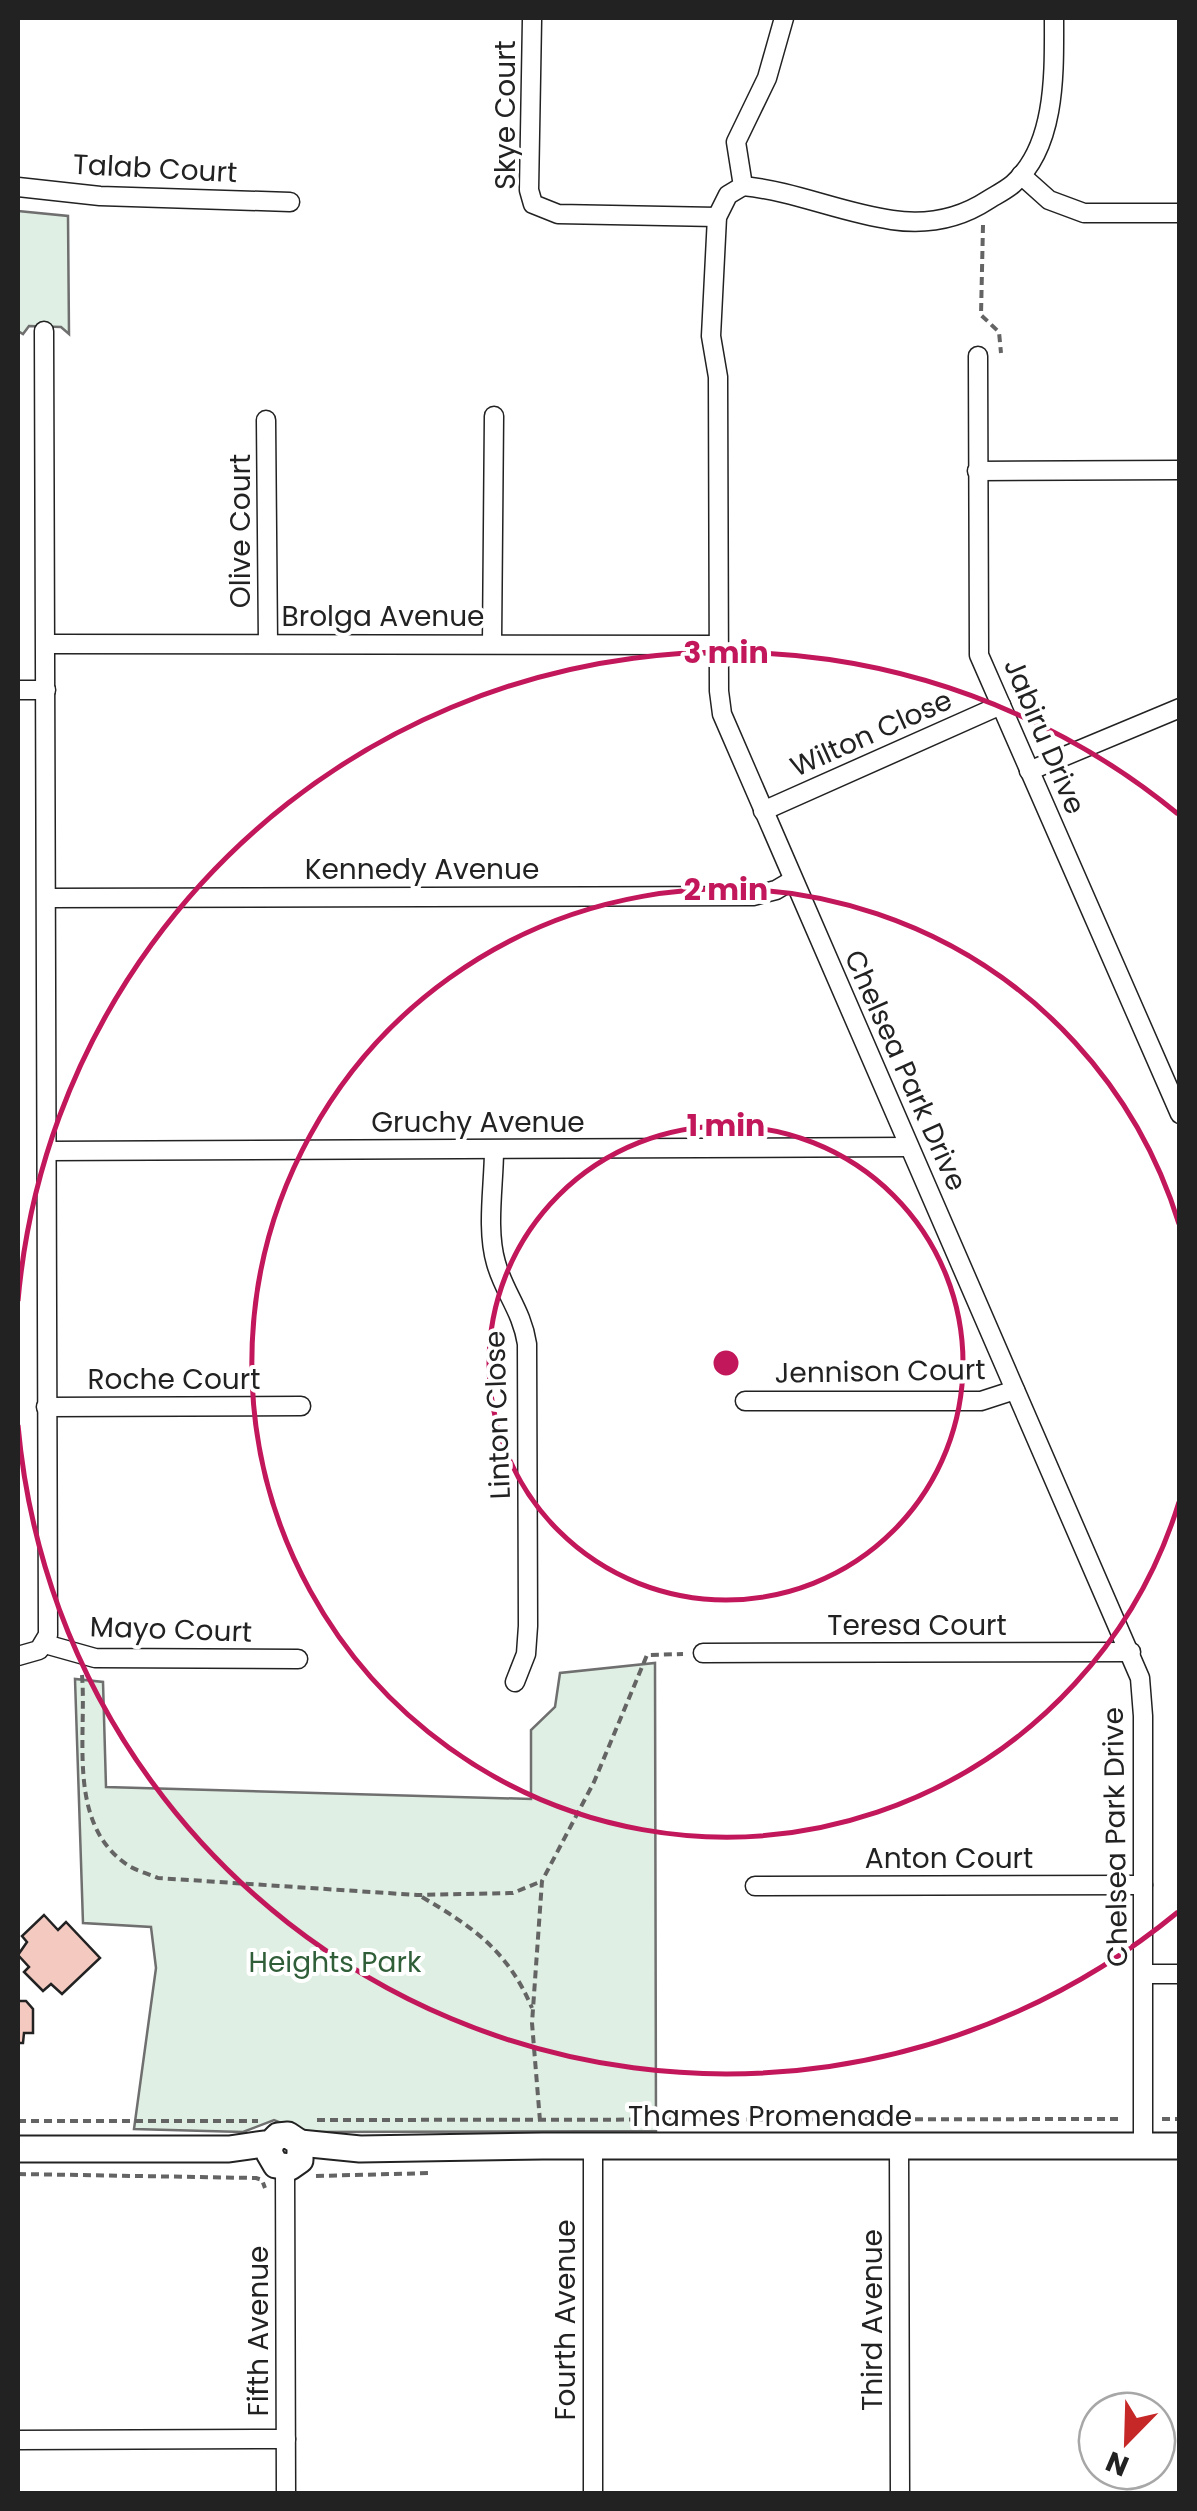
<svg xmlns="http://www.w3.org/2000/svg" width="1197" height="2511" font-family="Poppins,sans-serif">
  <rect width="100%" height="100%" fill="#fff"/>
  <!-- green -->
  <g fill="#e0efe3" stroke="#6f6f6f" stroke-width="2.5">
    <polygon points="18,211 68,216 69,334 61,327 29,326 23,334 18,331"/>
    <polygon points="655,1663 656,2131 304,2132 274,2120 243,2132 134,2129 156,1968 151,1927 83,1923 75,1679 103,1682 106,1787 531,1799 531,1730 555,1707 560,1673"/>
  </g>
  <!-- building -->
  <g fill="#f3c9c0" stroke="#222" stroke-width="2.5">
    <polygon points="44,1915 58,1930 66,1922 100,1958 62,1994 51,1984 43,1991 24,1972 29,1967 18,1955 27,1942 22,1936"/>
    <polygon points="18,2001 26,2001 33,2009 33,2033 24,2033 23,2043 18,2043"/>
  </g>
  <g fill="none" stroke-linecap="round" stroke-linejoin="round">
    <!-- street casing -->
    <g stroke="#222" stroke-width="21">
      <g id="street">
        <polyline points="784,18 767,78 736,142 743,186 728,195 717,217 711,336 718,377 719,691 722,714 1140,1678 1143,1716 1143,2147"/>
        <polyline points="532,20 529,190 533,204 558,214 717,217"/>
        <polyline points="1021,175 1049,200 1084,213 1180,213"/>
        <path d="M743,186C794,191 842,213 892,220C926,225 959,219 988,200C996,195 1006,190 1013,184C1057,145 1054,70 1054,18"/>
        <polyline points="18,187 100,196 290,202"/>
        <polyline points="978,356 979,655 1180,1114"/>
        <polyline points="266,420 268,643"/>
        <polyline points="977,471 1180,470"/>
        <polyline points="492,643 494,416"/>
        <polyline points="46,644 719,645"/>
        <polyline points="18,690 46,690"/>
        <polyline points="1029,771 1180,708"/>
        <polyline points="763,811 1001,705"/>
        <polyline points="47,898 753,896 776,890 793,880"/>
        <path d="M494,1150C494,1185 486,1229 496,1263C504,1292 522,1311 527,1344L528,1626L526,1654L515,1682"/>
        <polyline points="48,1151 909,1147"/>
        <polyline points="745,1401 981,1401 1015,1390"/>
        <polyline points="46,1407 301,1406"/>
        <polyline points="45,1644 95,1658 298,1659"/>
        <polyline points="703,1653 1131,1652"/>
        <polyline points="18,1656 39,1650 48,1635 44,331"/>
        <polyline points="755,1886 1143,1885"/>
        <polyline points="1144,1974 1180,1974"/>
        <polyline points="899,2147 900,2494"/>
        <polyline points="285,2168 286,2494"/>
        <polyline points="18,2440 286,2439"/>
        <polyline points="593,2494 593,2146"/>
      </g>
    </g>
    <!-- secondary casing -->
    <g stroke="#222" stroke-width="29">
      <g id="secondary">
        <polyline points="300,2143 360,2149 543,2146 1180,2146"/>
        <polyline points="18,2149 229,2149 271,2143 278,2136 288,2135 300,2143 300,2160 290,2167 276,2165 269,2153 271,2143"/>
      </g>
    </g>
    <!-- path -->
    <g stroke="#646464" stroke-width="4" stroke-dasharray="8 5" stroke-linecap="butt">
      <polyline points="983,225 981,315 999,332 1001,353"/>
      <path d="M82,1675C87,1738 66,1825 129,1866C137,1871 149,1874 158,1878L417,1895L513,1893L542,1881"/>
      <path d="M422,1897C473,1927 508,1951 532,2008"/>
      <polyline points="1162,2119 1180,2119"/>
      <polyline points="317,2120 1123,2119"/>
      <polyline points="18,2121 258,2121"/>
      <polyline points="540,2121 532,2023 542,1881 594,1782 647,1655 683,1654"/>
      <polyline points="18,2174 256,2178 262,2180 265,2188"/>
      <polyline points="316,2176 432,2173"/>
    </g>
    <!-- street -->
    <use href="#street" stroke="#fff" stroke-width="18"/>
    <!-- secondary -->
    <use href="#secondary" stroke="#fff" stroke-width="25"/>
  </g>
  <!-- distance rings -->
  <g fill="none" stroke="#c2185b" stroke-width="5">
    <circle cx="726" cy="1363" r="237"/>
    <path d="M1179 1502A474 474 0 1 1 1179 1224"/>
    <path d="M1178 1912A711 711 0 0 1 18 1425M18 1301A711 711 0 0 1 1178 814"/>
  </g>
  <g text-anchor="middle" stroke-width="8" stroke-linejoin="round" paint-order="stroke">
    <!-- street labels -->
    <g font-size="28" fill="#222" stroke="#fff">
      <text transform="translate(505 115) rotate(-90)" y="10">Skye Court</text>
      <text transform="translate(155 168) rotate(3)" y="10">Talab Court</text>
      <text transform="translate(240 531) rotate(-90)" y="10">Olive Court</text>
      <text x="383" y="626">Brolga Avenue</text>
      <text transform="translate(871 733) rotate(-24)" y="10">Wilton Close</text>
      <text transform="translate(1045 736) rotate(67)" y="10">Jabiru Drive</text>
      <text x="422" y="879">Kennedy Avenue</text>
      <text transform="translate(906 1070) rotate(66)" y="10">Chelsea Park Drive</text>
      <text x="478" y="1132">Gruchy Avenue</text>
      <text transform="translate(880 1371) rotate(-1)" y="10">Jennison Court</text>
      <text x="174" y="1389">Roche Court</text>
      <text transform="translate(497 1415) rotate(-92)" y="10">Linton Close</text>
      <text x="917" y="1635">Teresa Court</text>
      <text transform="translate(171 1629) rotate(2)" y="10">Mayo Court</text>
      <text transform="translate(1115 1837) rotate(-91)" y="10">Chelsea Park Drive</text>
      <text x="949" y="1868">Anton Court</text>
      <text x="770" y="2126">Thames Promenade</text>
      <text transform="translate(565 2320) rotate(-90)" y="10">Fourth Avenue</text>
      <text transform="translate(872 2320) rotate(-90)" y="10">Third Avenue</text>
      <text transform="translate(258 2331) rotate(-90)" y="10">Fifth Avenue</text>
    </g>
    <!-- park labels -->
    <g font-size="28" fill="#2f5e38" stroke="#fff">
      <text x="335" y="1972">Heights Park</text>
    </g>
  </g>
  <circle cx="726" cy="1363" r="15" fill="#c2185b" stroke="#fff" stroke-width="5"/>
  <g font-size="30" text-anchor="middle" font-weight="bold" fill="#c2185b" stroke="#fff" stroke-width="8" stroke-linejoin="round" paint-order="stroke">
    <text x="726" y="663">3 min</text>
    <text x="726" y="900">2 min</text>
    <text x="726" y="1136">1 min</text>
  </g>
  <!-- border -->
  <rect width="1197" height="2511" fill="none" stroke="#222222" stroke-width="40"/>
  <!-- north arrow -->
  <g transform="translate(1127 2441) rotate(203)"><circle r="48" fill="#ffffff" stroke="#a7a7a7" stroke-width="2.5"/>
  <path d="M0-8L18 38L0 25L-18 38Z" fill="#c62828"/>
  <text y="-15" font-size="28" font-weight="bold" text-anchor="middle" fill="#222222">N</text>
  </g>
</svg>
